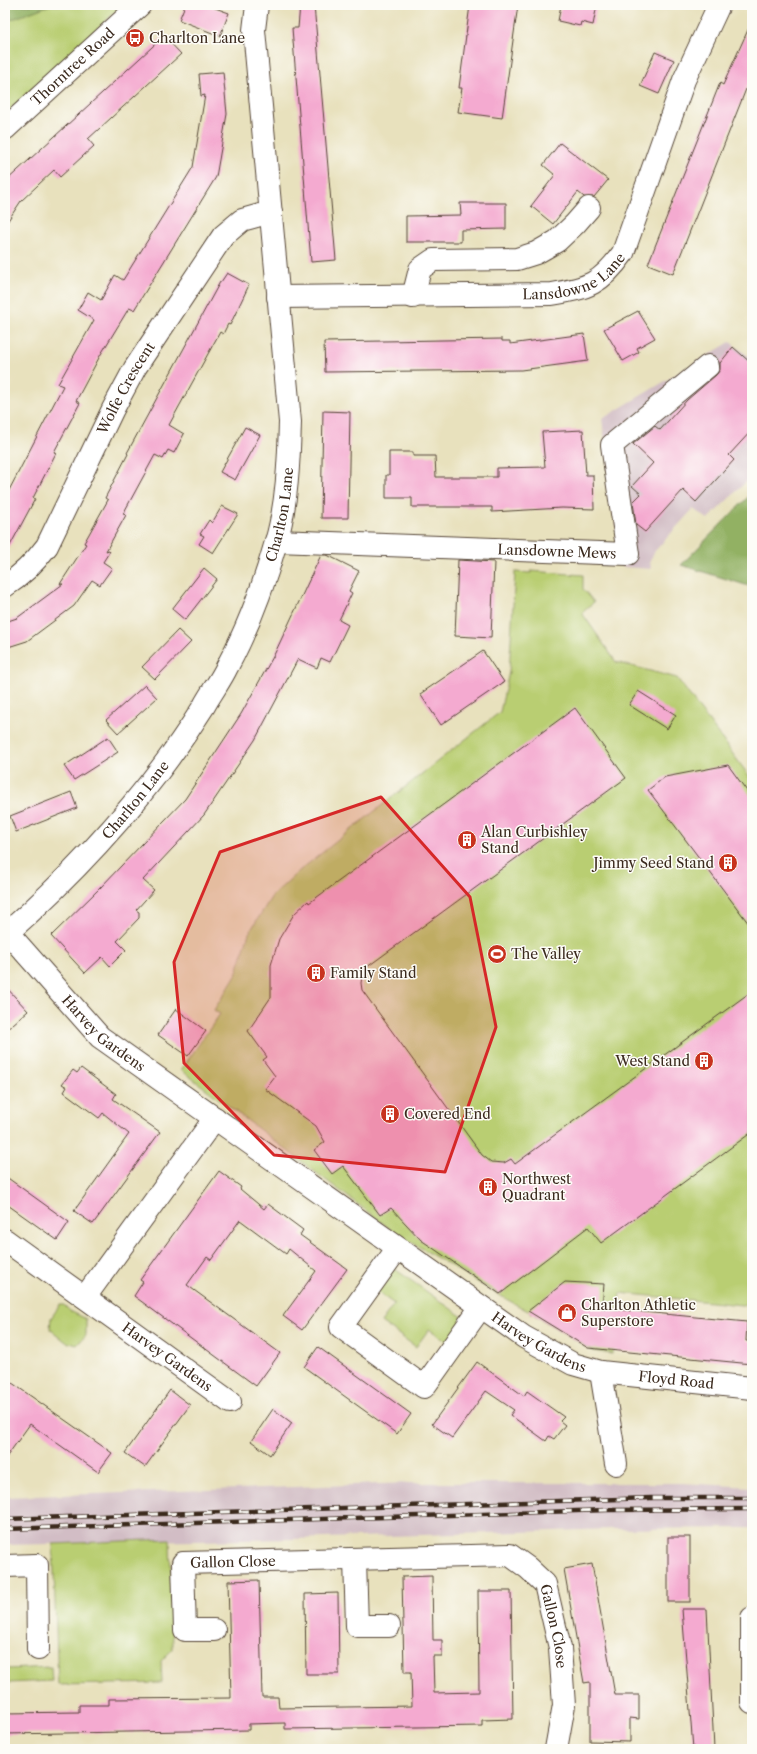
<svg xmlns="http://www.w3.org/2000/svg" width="757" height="1754" font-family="'Libre Caslon Text',serif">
  <rect width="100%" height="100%" fill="#fdfcf7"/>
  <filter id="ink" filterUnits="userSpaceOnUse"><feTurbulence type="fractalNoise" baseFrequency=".025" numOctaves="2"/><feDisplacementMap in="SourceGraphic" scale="8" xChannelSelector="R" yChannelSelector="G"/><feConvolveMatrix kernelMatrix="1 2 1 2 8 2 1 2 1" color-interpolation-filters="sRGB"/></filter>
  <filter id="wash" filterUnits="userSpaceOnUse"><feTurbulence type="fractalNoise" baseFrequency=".012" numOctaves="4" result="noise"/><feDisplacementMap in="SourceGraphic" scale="16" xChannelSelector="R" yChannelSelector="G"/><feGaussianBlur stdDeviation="0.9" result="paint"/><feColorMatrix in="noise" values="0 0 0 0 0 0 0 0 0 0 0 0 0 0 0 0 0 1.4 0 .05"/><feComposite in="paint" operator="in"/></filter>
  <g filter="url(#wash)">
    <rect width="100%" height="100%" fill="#e8e1bd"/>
    <!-- industrial -->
    <g fill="#d2bdc5">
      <polygon points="730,342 752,359 752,476 708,519 693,509 654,552 650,561 651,569 622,567 602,419"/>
      <polygon points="410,1483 681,1483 752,1487 752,1528 614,1529 293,1539 5,1545 5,1497"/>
    </g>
    <!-- green -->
    <g fill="#b9ce72" stroke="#7a7c48">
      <polygon points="5,5 123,5 5,114"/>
      <polygon points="531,571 583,575 583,589 594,602 582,613 616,662 677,678 752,780 752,1306 620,1293 612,1354 593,1351 528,1311 499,1295 393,1231 181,1070 220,1014 214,1010 236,975 249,933 272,896 299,871 500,712 509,672 515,572 531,573"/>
      <polygon points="392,1267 464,1318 448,1342 429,1329 416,1347 381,1322 394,1304 375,1290"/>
      <polygon points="60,1305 64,1305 70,1311 86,1319 86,1335 77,1345 66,1342 50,1329 51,1318"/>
      <polygon points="170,1539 173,1649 161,1661 162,1683 58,1685 53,1544"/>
      <polygon points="51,1667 52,1681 8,1683 7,1669"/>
    </g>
    <!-- forest -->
    <g fill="#92b164" stroke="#666e41">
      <polygon points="5,5 50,5 10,20 5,28"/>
      <polygon points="752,493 752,587 681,565"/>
    </g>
    <g id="blocks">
      <!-- building -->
      <g fill="#f4aad0">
        <polygon points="185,5 207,5 229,13 220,36 179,20"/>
        <polygon points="300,5 314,5 336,260 311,262 292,28 298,28"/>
        <polygon points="470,5 518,5 502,118 458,112 462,88 459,88"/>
        <polygon points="561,5 597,5 593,25 581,22 580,26 558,21"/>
        <polygon points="752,21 752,85 748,84 673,274 648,264 720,83 723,85"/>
        <polygon points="164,36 181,54 88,139 94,146 60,177 54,170 21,201 5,225 5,182"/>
        <polygon points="655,52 674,60 659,94 640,86"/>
        <polygon points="223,72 227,114 216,177 134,310 129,308 101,354 76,401 80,403 54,452 56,453 33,498 35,499 5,555 5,498 63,386 58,384 94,320 78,310 88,292 101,300 115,275 123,280 193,167 205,95 201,96 199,74"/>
        <polygon points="560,143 608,180 594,197 584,197 578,192 553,224 531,206 555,175 543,165"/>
        <polygon points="460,203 506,203 506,229 461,230 461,242 406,242 406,216 461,215"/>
        <polygon points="227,273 249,285 230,325 228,324 223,334 220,332 169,425 184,434 174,453 168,450 163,459 155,455 123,514 126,515 106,551 109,550 110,551 103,562 112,568 100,585 92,580 74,606 27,641 5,648 5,622 17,618 63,584 60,584 86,544 84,543 108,500 105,498 128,454 127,453 220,282 221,282"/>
        <polygon points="638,311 655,338 637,348 639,352 623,361 604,329"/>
        <polygon points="584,334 588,361 521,370 325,372 324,342 502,339 502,341 510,341 510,344"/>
        <polygon points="733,347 752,364 752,430 729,455 734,460 696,502 683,490 645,532 636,525 633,502 641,494 632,486 653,463 633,444 655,426 660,430 687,400 716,375 720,370 720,363"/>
        <polygon points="323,411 350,412 348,518 321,518"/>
        <polygon points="245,427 260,435 235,480 220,472"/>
        <polygon points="583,430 586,475 593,475 594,509 562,508 492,512 492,507 412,507 412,498 386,498 386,475 389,475 389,452 413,452 413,456 435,456 436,477 497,477 497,468 545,467 542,432"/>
        <polygon points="222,506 238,514 213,553 199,544 204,536 200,534 209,520 212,523"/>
        <polygon points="321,555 327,555 359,571 349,591 352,593 339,620 348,625 330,662 321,658 317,668 298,659 255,740 204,815 143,880 154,890 136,910 139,912 139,918 117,941 126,950 110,966 102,957 85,973 51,936 100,888 185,799 241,714 274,655"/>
        <polygon points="458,560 494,562 491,638 455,636"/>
        <polygon points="204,568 217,579 185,620 172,609"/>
        <polygon points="178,630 191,642 155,679 142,667"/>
        <polygon points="483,651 504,682 441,725 420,694"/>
        <polygon points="145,685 157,698 118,733 106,720"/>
        <polygon points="638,691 676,715 667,729 629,705"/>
        <polygon points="575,708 626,778 363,970 361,983 362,990 482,1155 491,1162 504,1163 511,1159 515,1164 752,991 752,1132 601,1243 588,1227 500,1294 421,1240 391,1208 380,1215 343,1166 332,1174 314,1150 325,1142 316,1126 265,1089 275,1076 263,1060 267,1057 248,1031 271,997 271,965 279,939 294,914 308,901 309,903"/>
        <polygon points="108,737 118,752 74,780 64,766"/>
        <polygon points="728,765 752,798 752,928 648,790 665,777"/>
        <polygon points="71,792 77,808 16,832 10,816"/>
        <polygon points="5,986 28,1011 5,1031"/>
        <polygon points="176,1009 206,1031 188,1056 158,1035"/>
        <polygon points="81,1068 116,1094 113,1099 160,1132 93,1224 74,1211 129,1134 103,1113 99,1118 64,1092 67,1087 62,1084 73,1070 77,1073"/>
        <polygon points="219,1171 241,1187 240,1189 264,1209 268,1204 303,1230 300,1235 347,1269 302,1330 283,1316 316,1271 289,1249 286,1254 240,1220 211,1260 207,1257 187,1285 280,1353 256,1386 134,1296 143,1282 140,1280"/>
        <polygon points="5,1176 69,1222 57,1240 5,1203"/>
        <polygon points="565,1282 604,1284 602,1308 747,1322 746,1341 752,1341 752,1364 588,1348 528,1311"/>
        <polygon points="318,1347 411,1414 397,1434 304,1367"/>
        <polygon points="477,1362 524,1396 527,1391 564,1417 560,1421 565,1425 554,1439 549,1436 546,1441 510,1415 514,1410 486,1391 452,1438 432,1424"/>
        <polygon points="5,1378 112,1453 98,1472 30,1424 5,1459"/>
        <polygon points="170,1390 190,1405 145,1467 125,1453"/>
        <polygon points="273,1409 292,1423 270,1455 251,1441"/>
        <rect x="668" y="1537" width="22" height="65"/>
        <polygon points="592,1564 615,1695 639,1695 639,1719 630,1718 630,1742 590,1741 590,1682 584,1683 564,1569"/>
        <polygon points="432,1576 433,1640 442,1640 442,1656 433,1656 434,1693 479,1692 478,1591 511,1591 513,1719 482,1720 482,1726 285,1729 285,1723 249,1724 249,1730 5,1734 5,1713 79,1712 79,1705 109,1705 109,1699 231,1698 228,1581 259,1580 262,1697 278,1697 279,1708 412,1706 411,1672 404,1672 402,1577"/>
        <polygon points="338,1593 339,1674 306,1674 305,1594"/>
        <polygon points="682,1609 707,1609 714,1749 693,1749"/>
      </g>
    </g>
  </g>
  <g filter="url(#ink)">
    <use href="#blocks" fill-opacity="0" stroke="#554536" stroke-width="1"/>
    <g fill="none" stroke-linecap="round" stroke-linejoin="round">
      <!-- minor casing -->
      <g stroke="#554536" stroke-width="24">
        <g id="minor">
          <path id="s1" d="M5,129L140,5"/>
          <path id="s2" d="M278,297L552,294C588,288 601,284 623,253L684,80L719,5"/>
          <polyline points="413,297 420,269 433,260 517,259 536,253 557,241 575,224 589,208"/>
          <path id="s3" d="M276,541L628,554L612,445L708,366"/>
          <path id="s4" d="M5,586C23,575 35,562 47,546L113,409L135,368L223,236L242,220L271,212"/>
          <path id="s5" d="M8,933L100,1037L524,1337L573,1364L601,1372L752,1388"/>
          <path id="s6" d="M5,935C82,867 149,794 204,706C211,693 221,680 227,667C248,628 264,585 276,542C287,505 289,460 290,422L254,30L257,5"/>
          <path id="s7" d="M5,1240L230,1402"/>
          <polyline points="397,1249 341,1327 424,1387 481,1307"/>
          <polyline points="85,1297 215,1118"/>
          <polyline points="601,1372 616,1464"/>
          <polyline points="355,1560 357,1626 389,1626"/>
          <polyline points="5,1566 37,1565 38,1649"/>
          <polyline points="752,1618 752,1702"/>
          <path id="s8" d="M214,1630H185L183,1563L510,1555L528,1568L545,1584L560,1648L564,1705L556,1749"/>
        </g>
      </g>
      <!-- minor -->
      <use href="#minor" stroke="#fff" stroke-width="22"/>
      <!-- rail casing -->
      <g stroke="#3b2a1e" stroke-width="4.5">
        <g id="rail">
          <polyline points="5,1519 528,1502 651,1498 752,1498"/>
          <polyline points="5,1529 608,1510 752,1509"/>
        </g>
      </g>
      <!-- rail -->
      <use href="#rail" stroke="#fdfcf7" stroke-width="3" stroke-dasharray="9" stroke-linecap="butt"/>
    </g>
  </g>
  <!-- marked area -->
  <path fill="#d62828" fill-opacity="0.2" stroke="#d62828" stroke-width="3" stroke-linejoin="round" d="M381,797L470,897L496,1027L445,1172L274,1155L184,1063L174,962L220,852Z"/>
  <!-- icons -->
  <defs>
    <g id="bus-disc" transform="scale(1)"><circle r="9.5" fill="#c8321e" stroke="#fdfcf7"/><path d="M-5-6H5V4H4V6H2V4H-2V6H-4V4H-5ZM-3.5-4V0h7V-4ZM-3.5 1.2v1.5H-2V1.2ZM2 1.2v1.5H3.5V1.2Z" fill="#fff"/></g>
    <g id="building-disc" transform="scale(1)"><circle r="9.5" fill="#c8321e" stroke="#fdfcf7"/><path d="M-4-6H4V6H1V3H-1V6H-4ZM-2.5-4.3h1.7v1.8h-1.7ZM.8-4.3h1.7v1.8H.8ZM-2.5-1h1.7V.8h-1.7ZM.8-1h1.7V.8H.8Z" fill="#fff"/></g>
    <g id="stadium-disc" transform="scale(1)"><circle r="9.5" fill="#c8321e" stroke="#fdfcf7"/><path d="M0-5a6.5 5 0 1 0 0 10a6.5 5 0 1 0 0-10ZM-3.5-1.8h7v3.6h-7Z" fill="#fff"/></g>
    <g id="shop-disc" transform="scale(1)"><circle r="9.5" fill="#c8321e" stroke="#fdfcf7"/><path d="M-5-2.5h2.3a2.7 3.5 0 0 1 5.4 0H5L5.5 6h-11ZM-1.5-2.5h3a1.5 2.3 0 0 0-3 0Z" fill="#fff"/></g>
  </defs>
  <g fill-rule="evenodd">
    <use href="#bus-disc" x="135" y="38"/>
    <use href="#building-disc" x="467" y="840"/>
    <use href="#building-disc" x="728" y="863"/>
    <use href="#stadium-disc" x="497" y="954"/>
    <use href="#building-disc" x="316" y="973"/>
    <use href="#building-disc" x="704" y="1061"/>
    <use href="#building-disc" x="390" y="1114"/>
    <use href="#building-disc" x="488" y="1187"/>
    <use href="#shop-disc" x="567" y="1313"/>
  </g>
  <g text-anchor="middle" stroke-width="3" stroke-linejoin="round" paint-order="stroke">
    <!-- poi labels -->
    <g font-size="14" fill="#3b2a1e" stroke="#fdfcf7" text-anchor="start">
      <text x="149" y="43">Charlton Lane</text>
      <text x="481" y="837">Alan Curbishley<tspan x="481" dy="16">Stand</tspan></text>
      <text x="714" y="868" text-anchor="end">Jimmy Seed Stand</text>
      <text x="511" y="959">The Valley</text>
      <text x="330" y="978">Family Stand</text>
      <text x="690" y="1066" text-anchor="end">West Stand</text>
      <text x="404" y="1119">Covered End</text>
      <text x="502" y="1184">Northwest<tspan x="502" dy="16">Quadrant</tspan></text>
      <text x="581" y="1310">Charlton Athletic<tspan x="581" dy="16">Superstore</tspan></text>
    </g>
    <!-- street labels -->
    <g font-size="14" fill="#3b2a1e" stroke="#fdfcf7">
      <text dy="5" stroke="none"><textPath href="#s1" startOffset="92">Thorntree Road</textPath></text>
      <text dy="5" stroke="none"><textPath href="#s2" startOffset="301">Lansdowne Lane</textPath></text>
      <text dy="5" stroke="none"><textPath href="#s4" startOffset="235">Wolfe Crescent</textPath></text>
      <text dy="5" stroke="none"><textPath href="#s6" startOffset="512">Charlton Lane</textPath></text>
      <text dy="5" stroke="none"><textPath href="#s3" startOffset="281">Lansdowne Mews</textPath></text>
      <text dy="5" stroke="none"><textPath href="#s6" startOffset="188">Charlton Lane</textPath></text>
      <text dy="5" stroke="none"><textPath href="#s5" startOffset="139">Harvey Gardens</textPath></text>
      <text dy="5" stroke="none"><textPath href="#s5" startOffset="674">Harvey Gardens</textPath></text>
      <text dy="5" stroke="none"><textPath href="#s7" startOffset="200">Harvey Gardens</textPath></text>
      <text dy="5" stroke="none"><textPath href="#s5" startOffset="819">Floyd Road</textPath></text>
      <text dy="5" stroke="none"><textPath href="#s8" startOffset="146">Gallon Close</textPath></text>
      <text dy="5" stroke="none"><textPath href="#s8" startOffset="512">Gallon Close</textPath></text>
    </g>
  </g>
  <!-- margin -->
  <rect width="757" height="1754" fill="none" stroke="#fdfcf7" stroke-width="20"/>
</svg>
